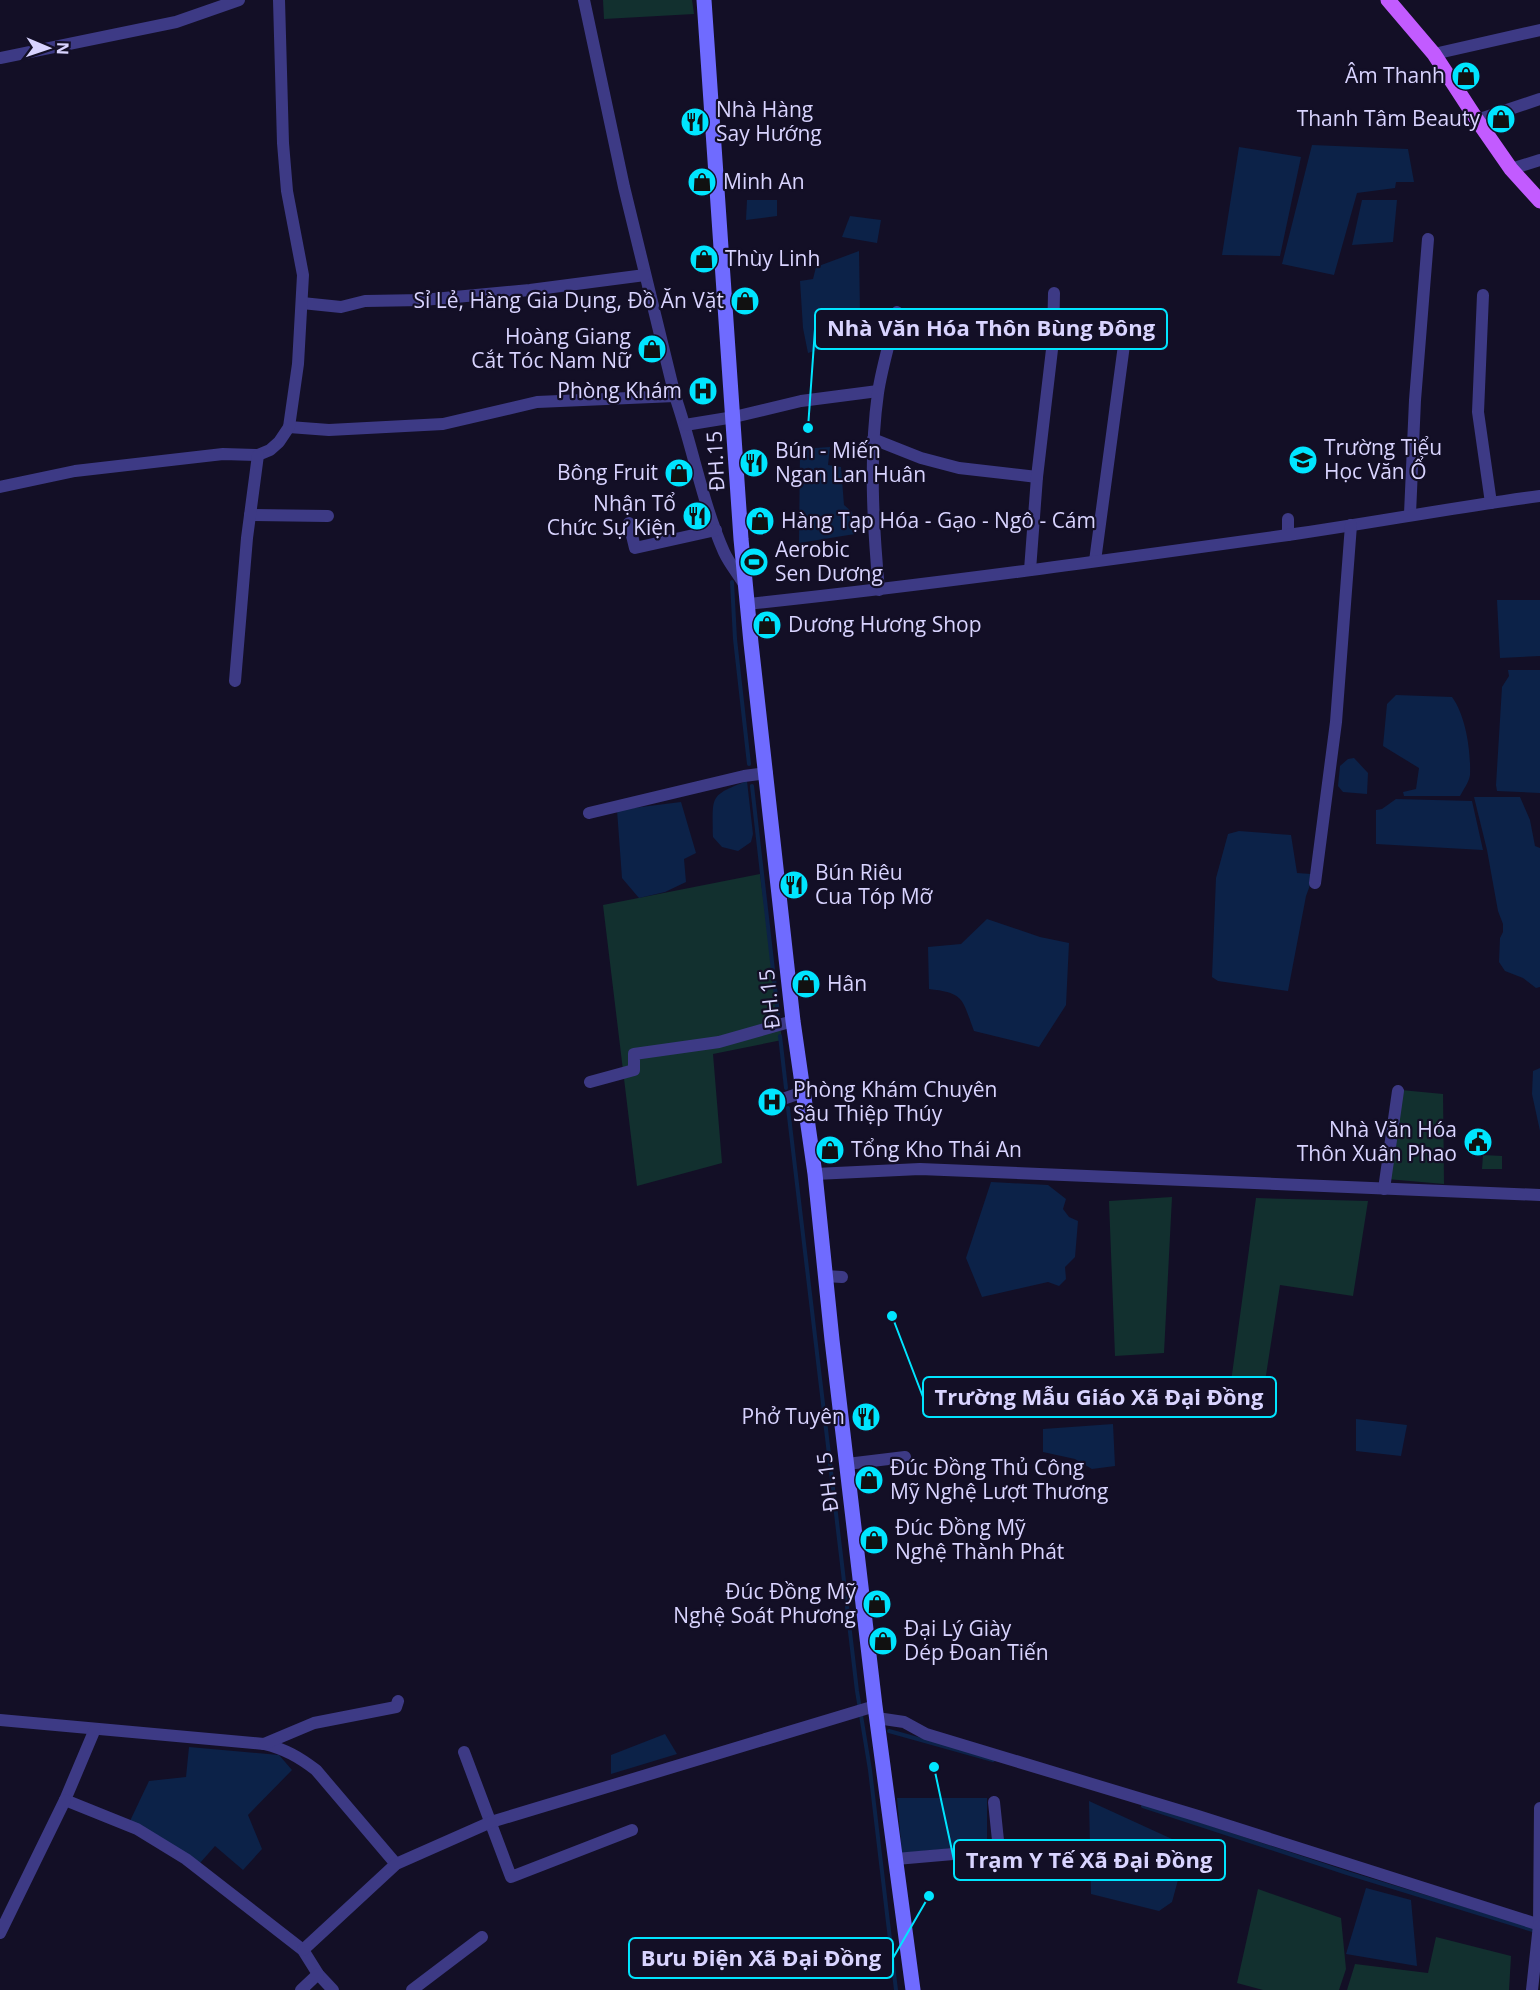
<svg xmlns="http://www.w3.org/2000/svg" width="1540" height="1990" font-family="'Open Sans',sans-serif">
  <rect width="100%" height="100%" fill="#130f26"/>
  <!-- green -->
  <g fill="#12302f">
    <polygon points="603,0 692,0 694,14 604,19"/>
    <polygon points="760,874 782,1040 713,1054 722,1163 637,1186 603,905"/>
    <polygon points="1401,1090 1443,1094 1444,1184 1387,1179"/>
    <polygon points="1483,1155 1502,1156 1502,1169 1482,1169"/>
    <polygon points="1172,1197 1164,1353 1115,1356 1109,1201"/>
    <polygon points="1256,1198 1368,1201 1353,1296 1280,1285 1264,1388 1231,1382"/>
    <polygon points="1258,1889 1341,1918 1346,1969 1339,1990 1263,1990 1237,1983"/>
    <polygon points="1436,1937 1511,1956 1509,1990 1347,1990 1355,1964 1428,1973"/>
  </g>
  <!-- water -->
  <g fill="#0c2248">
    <polygon points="1312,145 1408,149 1414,182 1396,182 1395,188 1357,193 1334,275 1282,264"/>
    <polygon points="1239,147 1301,157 1280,256 1222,255"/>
    <polygon points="747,200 777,200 777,216 746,220"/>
    <polygon points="1362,200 1397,200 1393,242 1352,245"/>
    <polygon points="850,216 881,220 877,243 842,237"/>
    <polygon points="859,251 860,313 850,339 808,353 803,328 800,281 813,279 816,267"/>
    <polygon points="830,447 828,465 841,467 844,505 852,512 855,534 799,543 800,449"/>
    <polygon points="1497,600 1540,600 1540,656 1500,658"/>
    <polygon points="1508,670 1540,670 1540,793 1497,791 1496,785 1502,687 1509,676"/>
    <path d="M1396,695L1452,697C1466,716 1471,752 1470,775C1469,782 1463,790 1460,796H1404L1403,792L1416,789L1419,768L1383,746L1387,704Z"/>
    <polygon points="1354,758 1368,773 1367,794 1343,792 1338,786 1340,766 1348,759"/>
    <path d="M747,781L753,834L751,842L738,851L722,847L713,837C713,796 708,796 747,781Z"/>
    <polygon points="1474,797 1520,797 1530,820 1535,846 1540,848 1540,987 1536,988 1523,978 1505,971 1499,962 1500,938 1503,932 1503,924 1498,911 1487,850"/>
    <polygon points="1396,799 1472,801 1483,850 1376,844 1376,810 1382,809"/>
    <polygon points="681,802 696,853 684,859 686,882 665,892 639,898 622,878 617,810"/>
    <polygon points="1239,831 1291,835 1297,873 1311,874 1312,880 1306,896 1288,991 1218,981 1212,977 1216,878 1228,834"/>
    <path d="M987,919L1040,937L1069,943L1066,1005L1039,1047L974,1031C962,999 965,993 929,989L928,947L961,944Z"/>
    <polygon points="1540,1068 1540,1131 1532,1094 1533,1071"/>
    <polygon points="991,1182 1048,1185 1066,1199 1063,1209 1069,1217 1078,1221 1075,1257 1065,1267 1066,1279 1059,1286 1048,1282 982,1297 966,1258"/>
    <polygon points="1356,1419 1407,1425 1401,1456 1356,1451"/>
    <polygon points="1113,1424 1115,1466 1092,1469 1075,1459 1043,1452 1043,1429"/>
    <polygon points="665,1734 677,1754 611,1774 611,1755"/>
    <polygon points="189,1747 279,1755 292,1770 248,1815 262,1849 243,1870 215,1846 200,1863 130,1821 149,1781 186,1777"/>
    <polygon points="897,1798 987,1798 987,1845 902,1853"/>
    <polygon points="1089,1801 1196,1850 1181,1869 1172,1902 1159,1911 1091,1894"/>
    <polygon points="1366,1888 1411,1900 1417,1966 1346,1954"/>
  </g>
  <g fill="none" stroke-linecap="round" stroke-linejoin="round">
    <!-- stream -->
    <g stroke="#0c2248" stroke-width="4">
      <polyline points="732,582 735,639 749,764"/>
      <polyline points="752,786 778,1014"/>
      <polyline points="780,1036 786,1088"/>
      <polyline points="788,1108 857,1691 870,1770 896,1990"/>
      <polyline points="889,1731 993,1760"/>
      <polyline points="1143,1806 1347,1873 1536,1931"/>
    </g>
    <!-- street -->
    <g stroke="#3d3a85" stroke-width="12">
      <path d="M584,0L624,187L675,396C693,448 702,502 724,552C729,563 738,574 744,584"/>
      <polyline points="1434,54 1540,30"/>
      <polyline points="0,58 176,22 239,0"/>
      <polyline points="1477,120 1540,99"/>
      <polyline points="1511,169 1540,160"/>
      <polyline points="1483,295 1478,412 1491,503"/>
      <polyline points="302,303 341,307 365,301 423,300 530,290 645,275"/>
      <polyline points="685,425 734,417 801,401 878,391"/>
      <polyline points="289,427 329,430 443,424 537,402 675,396"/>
      <polyline points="873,439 921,458 959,468 1037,477"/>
      <polyline points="0,487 75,471 223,454 258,455 270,450 279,442 289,427 298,364 303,275 287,191 283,143 279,0"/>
      <polyline points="1410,514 1415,400 1428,239"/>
      <polyline points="250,515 328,516"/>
      <polyline points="1288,519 1288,535"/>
      <polyline points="629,523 635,548 716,530"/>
      <polyline points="1095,561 1124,345"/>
      <polyline points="1030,570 1037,477 1053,341 1054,293"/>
      <path d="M879,590C873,525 869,457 878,393C882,366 891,338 897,312"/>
      <path d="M748,604C928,585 1108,560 1288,535C1372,523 1456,507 1540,496"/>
      <polyline points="235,681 247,538 258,455"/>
      <polyline points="589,813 744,776 767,773"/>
      <polyline points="1315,883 1336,722 1351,525"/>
      <polyline points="590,1082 634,1070 634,1054 719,1042 793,1021"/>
      <polyline points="780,1100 803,1092"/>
      <polyline points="815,1174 920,1169 1540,1195"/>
      <polyline points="1384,1189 1398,1091"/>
      <polyline points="825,1276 842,1277"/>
      <polyline points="847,1464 905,1457"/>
      <polyline points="877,1718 904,1722 926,1734 1198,1816 1540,1925"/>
      <path d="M0,1720L264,1744C285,1749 299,1757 316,1770L396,1864"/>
      <polyline points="95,1729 65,1800 137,1829 186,1859 303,1950 318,1974 333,1990"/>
      <polyline points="264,1744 314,1723 396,1707 398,1701"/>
      <polyline points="464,1752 511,1877 632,1830"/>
      <polyline points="896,1859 999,1850 994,1802"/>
      <polyline points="0,1933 65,1800"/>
      <polyline points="303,1950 396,1864 491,1822 875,1706"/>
      <polyline points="301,1990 318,1974"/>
      <polyline points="412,1990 482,1937"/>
      <polyline points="1532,1990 1539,1925 1540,1808"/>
    </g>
    <!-- secondary -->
    <polyline stroke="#6f6bff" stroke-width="15" points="704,0 741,539 751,643 793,1021 815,1174 832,1340 875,1706 913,1990"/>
    <!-- primary -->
    <polyline stroke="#c25bff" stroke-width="15" points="1388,0 1434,54 1477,120 1511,169 1540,201"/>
  </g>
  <!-- icons -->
  <defs>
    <g id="shop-disc" transform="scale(1.5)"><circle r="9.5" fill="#00e5ff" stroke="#130f26"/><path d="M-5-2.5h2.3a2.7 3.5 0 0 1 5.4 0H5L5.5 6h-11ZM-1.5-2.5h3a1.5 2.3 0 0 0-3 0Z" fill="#111"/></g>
    <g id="restaurant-disc" transform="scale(1.5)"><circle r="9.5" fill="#00e5ff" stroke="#130f26"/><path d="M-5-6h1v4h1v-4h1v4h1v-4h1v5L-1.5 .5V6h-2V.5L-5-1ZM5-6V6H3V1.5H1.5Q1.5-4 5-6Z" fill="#111"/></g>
    <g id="hospital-disc" transform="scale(1.5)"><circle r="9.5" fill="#00e5ff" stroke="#130f26"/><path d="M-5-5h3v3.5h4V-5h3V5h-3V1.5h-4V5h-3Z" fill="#111"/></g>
    <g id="school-disc" transform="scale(1.5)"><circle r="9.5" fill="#00e5ff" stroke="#130f26"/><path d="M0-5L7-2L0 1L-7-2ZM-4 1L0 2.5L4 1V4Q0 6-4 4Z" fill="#111"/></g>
    <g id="stadium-disc" transform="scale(1.5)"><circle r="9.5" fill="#00e5ff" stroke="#130f26"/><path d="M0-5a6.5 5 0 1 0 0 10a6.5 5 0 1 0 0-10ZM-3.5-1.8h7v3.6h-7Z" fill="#111"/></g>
    <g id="civic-disc" transform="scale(1.5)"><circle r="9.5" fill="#00e5ff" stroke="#130f26"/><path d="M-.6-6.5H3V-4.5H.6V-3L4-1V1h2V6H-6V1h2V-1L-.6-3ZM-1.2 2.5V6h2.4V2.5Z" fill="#111"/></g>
  </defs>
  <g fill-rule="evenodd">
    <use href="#shop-disc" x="1466" y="76"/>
    <use href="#shop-disc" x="1501" y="119"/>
    <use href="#restaurant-disc" x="695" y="122"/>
    <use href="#shop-disc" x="702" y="182"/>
    <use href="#shop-disc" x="704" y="259"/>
    <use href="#shop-disc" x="745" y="301"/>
    <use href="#shop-disc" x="652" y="349"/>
    <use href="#hospital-disc" x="703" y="391"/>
    <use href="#school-disc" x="1303" y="460"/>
    <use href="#restaurant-disc" x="754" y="463"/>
    <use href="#shop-disc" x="679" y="473"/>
    <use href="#restaurant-disc" x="697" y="516"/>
    <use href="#shop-disc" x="760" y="521"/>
    <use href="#stadium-disc" x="754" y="562"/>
    <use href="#shop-disc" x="767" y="625"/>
    <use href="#restaurant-disc" x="794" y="885"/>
    <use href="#shop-disc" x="806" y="984"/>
    <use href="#hospital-disc" x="772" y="1102"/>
    <use href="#civic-disc" x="1478" y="1142"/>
    <use href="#shop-disc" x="830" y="1150"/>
    <use href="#restaurant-disc" x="866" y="1417"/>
    <use href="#shop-disc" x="869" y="1480"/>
    <use href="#shop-disc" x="874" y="1540"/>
    <use href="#shop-disc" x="877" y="1604"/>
    <use href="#shop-disc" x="883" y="1641"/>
  </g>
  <g text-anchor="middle" stroke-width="4.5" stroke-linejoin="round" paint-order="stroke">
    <!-- poi labels -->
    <g font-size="21" fill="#d9d4ff" stroke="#130f26" text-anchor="start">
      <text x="1445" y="83" text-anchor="end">Âm Thanh</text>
      <text x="716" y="117">Nhà Hàng<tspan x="716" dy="24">Say Hướng</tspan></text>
      <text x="1480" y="126" text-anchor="end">Thanh Tâm Beauty</text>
      <text x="723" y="189">Minh An</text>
      <text x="725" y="266">Thùy Linh</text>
      <text x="724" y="308" text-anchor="end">Sỉ Lẻ, Hàng Gia Dụng, Đồ Ăn Vặt</text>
      <text x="631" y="344" text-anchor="end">Hoàng Giang<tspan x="631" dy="24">Cắt Tóc Nam Nữ</tspan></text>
      <text x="682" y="398" text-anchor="end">Phòng Khám</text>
      <text x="1324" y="455">Trường Tiểu<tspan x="1324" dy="24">Học Văn Ổ</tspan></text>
      <text x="775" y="458">Bún - Miến<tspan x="775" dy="24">Ngan Lan Huân</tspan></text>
      <text x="658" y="480" text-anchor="end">Bông Fruit</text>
      <text x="676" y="511" text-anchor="end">Nhận Tổ<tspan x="676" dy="24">Chức Sự Kiện</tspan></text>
      <text x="781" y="528">Hàng Tạp Hóa - Gạo - Ngô - Cám</text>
      <text x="775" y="557">Aerobic<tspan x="775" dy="24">Sen Dương</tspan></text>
      <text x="788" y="632">Dương Hương Shop</text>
      <text x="815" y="880">Bún Riêu<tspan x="815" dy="24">Cua Tóp Mỡ</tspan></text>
      <text x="827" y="991">Hân</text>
      <text x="793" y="1097">Phòng Khám Chuyên<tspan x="793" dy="24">Sâu Thiệp Thúy</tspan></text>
      <text x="1457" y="1137" text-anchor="end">Nhà Văn Hóa<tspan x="1457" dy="24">Thôn Xuân Phao</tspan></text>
      <text x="851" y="1157">Tổng Kho Thái An</text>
      <text x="845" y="1424" text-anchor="end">Phở Tuyên</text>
      <text x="890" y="1475">Đúc Đồng Thủ Công<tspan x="890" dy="24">Mỹ Nghệ Lượt Thương</tspan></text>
      <text x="895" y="1535">Đúc Đồng Mỹ<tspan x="895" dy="24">Nghệ Thành Phát</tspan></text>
      <text x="856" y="1599" text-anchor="end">Đúc Đồng Mỹ<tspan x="856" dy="24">Nghệ Soát Phương</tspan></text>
      <text x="904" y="1636">Đại Lý Giày<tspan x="904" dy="24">Dép Đoan Tiến</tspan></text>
    </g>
    <!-- street labels -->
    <g font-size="21" fill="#d9d4ff" stroke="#130f26">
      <text transform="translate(716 461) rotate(-93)" y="7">ĐH.15</text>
      <text transform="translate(770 999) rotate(-96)" y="7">ĐH.15</text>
      <text transform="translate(828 1482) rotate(-97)" y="7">ĐH.15</text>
    </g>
  </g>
  <!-- callouts -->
  <path fill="none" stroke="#00e5ff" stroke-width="2" d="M808 428L815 329M892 1316L923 1397M934 1767L954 1860M929 1896L893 1958"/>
  <g fill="#00e5ff" stroke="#130f26" stroke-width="2">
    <circle cx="808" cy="428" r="6"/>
    <circle cx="892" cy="1316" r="6"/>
    <circle cx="934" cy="1767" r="6"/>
    <circle cx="929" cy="1896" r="6"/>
  </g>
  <g fill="#130f26" stroke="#00e5ff" stroke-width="2">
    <rect x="815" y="309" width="352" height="40" rx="6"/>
    <rect x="923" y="1377" width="353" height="40" rx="6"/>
    <rect x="954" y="1840" width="271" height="40" rx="6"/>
    <rect x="629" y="1938" width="264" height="40" rx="6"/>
  </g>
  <g font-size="22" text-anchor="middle" font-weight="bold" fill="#d9d4ff">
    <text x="991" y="336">Nhà Văn Hóa Thôn Bùng Đông</text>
    <text x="1099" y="1405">Trường Mẫu Giáo Xã Đại Đồng</text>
    <text x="1089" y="1868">Trạm Y Tế Xã Đại Đồng</text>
    <text x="761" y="1966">Bưu Điện Xã Đại Đồng</text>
  </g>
  <!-- north arrow -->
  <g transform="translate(48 48) rotate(92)" stroke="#130f26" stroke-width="4.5" paint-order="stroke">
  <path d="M0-4.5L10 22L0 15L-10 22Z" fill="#d9d4ff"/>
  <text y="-9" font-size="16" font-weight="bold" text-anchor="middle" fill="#d9d4ff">N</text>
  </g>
</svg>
